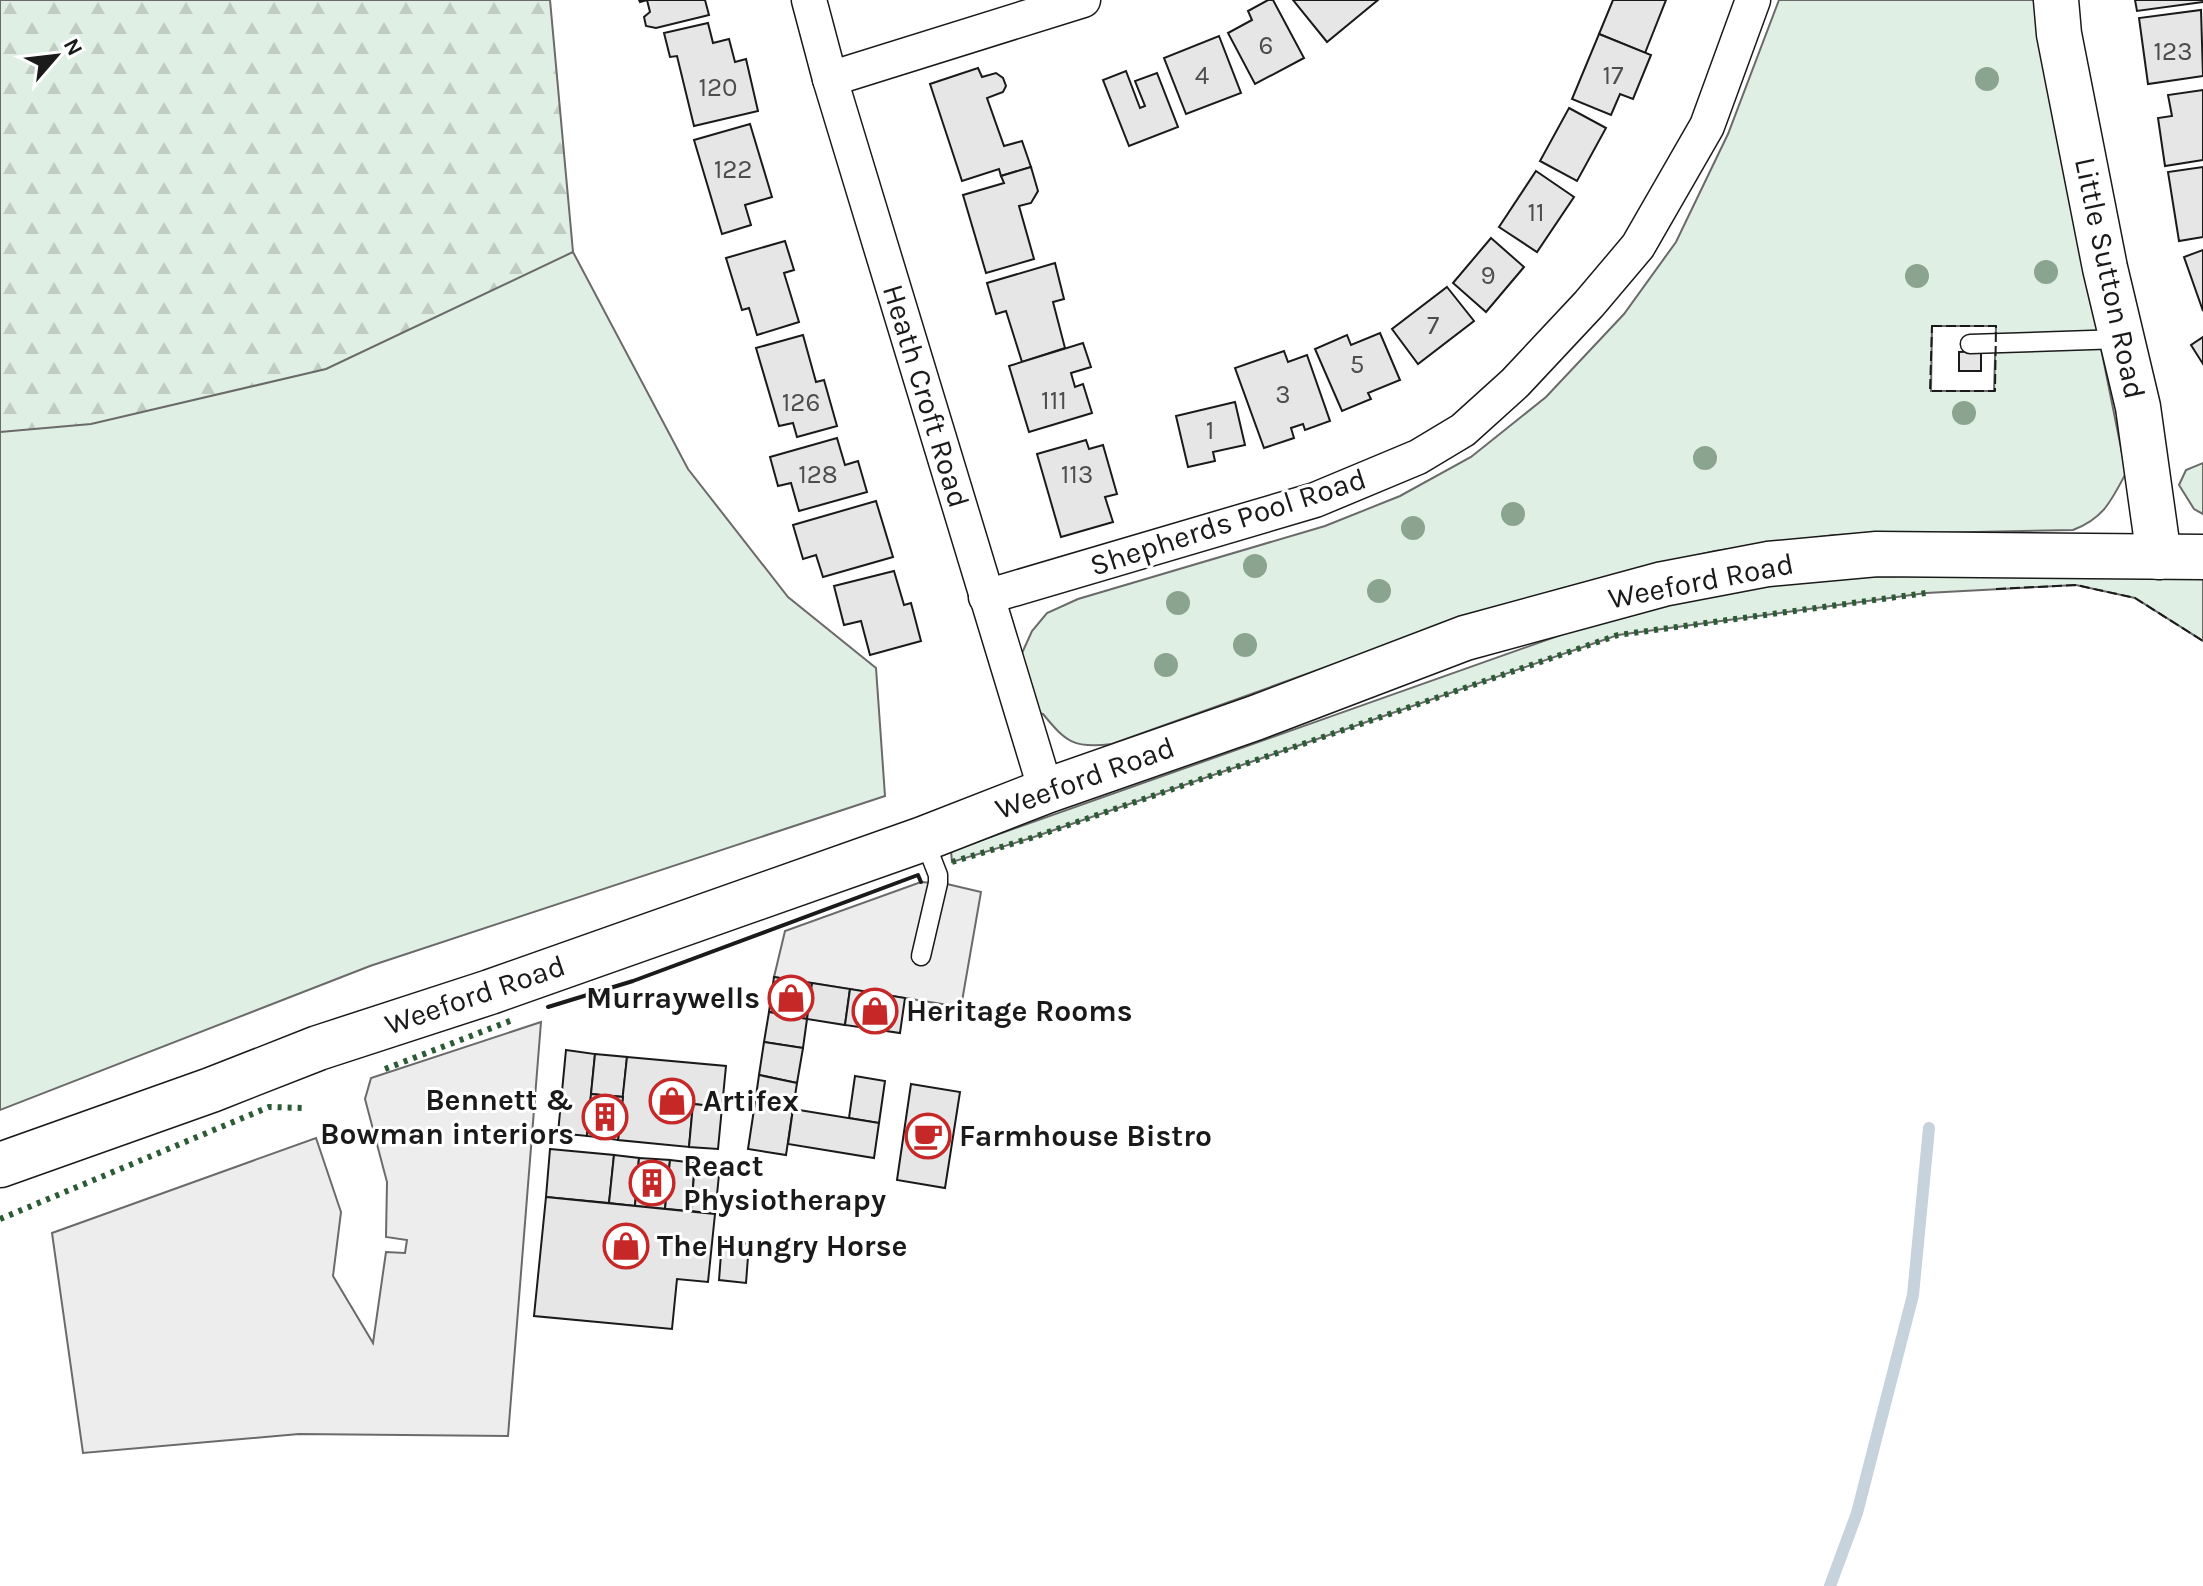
<svg xmlns="http://www.w3.org/2000/svg" width="2203" height="1586" font-family="Karla,sans-serif">
  <defs>
    <pattern id="forest-firs" width="22" height="20" patternUnits="userSpaceOnUse" patternTransform="scale(2)"><rect width="22" height="20" fill="#e0efe3"/><path d="M5 1l3.5 6h-7zM16 11l3.5 6h-7z" fill="#c0ccc2"/></pattern>
  </defs>
  <rect width="100%" height="100%" fill="#fff"/>
  <!-- green -->
  <g fill="#e0efe3" stroke="#6a6a6a" stroke-width="2" fill-rule="evenodd">
    <path d="M1779,0H2035L2040,44L2126,473C2111,501 2104,518 2073,530L1835,535L1715,551L1560,589L1390,644L1112,744C1074,749 1066,742 1043,714L1037,713L1022,672V653L1032,631L1047,613L1078,599L1325,526L1400,496L1471,457L1546,397L1624,314L1676,242L1728,134ZM1932,326H1996L1994,391H1931Z"/>
    <polygon points="573,252 688,469 788,597 876,668 885,796 370,966 0,1110 0,415 86,417"/>
    <polygon points="2203,463 2203,514 2194,509 2179,485 2186,470"/>
    <polygon points="2199,574 2203,575 2203,641 2135,598 2076,585 1926,593 1618,635 1031,838 952,862 951,851 1572,631 1700,594 1823,577"/>
  </g>
  <!-- forest -->
  <polygon fill="url(#forest-firs)" stroke="#6a6a6a" stroke-width="2" points="0,0 550,0 573,252 326,369 91,424 0,432"/>
  <!-- parking -->
  <g fill="#ededed" stroke="#6a6a6a" stroke-width="2">
    <polygon points="921,882 947,884 981,892 961,1007 774,977 785,931"/>
    <polygon points="541,1022 508,1436 299,1434 83,1453 52,1233 316,1138 341,1212 333,1276 373,1343 386,1252 405,1253 407,1240 386,1237 387,1182 365,1099 371,1078"/>
  </g>
  <g fill="none" stroke-linecap="round" stroke-linejoin="round">
    <!-- stream -->
    <polyline stroke="#c6d2dc" stroke-width="12" points="1830,1586 1857,1513 1913,1295 1929,1128"/>
  </g>
  <!-- building -->
  <g fill="#e6e6e6" stroke="#1a1a1a" stroke-width="2">
    <polygon points="639,0 705,0 709,15 656,28 646,26 644,17 650,12 647,0 640,2"/>
    <polygon points="1268,0 1273,0 1304,58 1255,84 1228,33 1252,20 1248,11"/>
    <polygon points="1293,0 1378,0 1327,42"/>
    <polygon points="1613,0 1666,0 1645,53 1599,34"/>
    <polygon points="2135,0 2203,0 2203,2 2137,11"/>
    <polygon points="2201,10 2203,76 2148,84 2139,18"/>
    <polygon points="708,23 713,43 729,39 735,62 746,59 758,111 694,126 677,56 670,57 664,33"/>
    <polygon points="1599,34 1651,55 1633,99 1620,94 1611,115 1572,99"/>
    <polygon points="1219,36 1241,93 1186,114 1164,58"/>
    <polygon points="978,68 982,77 996,73 1003,78 1006,86 1003,92 987,98 1004,146 1022,141 1031,167 1001,176 999,169 962,181 930,84"/>
    <polygon points="1126,71 1140,108 1145,106 1135,81 1157,73 1178,127 1129,146 1103,80"/>
    <polygon points="2203,90 2203,160 2165,166 2158,118 2172,116 2168,95"/>
    <polygon points="1569,108 1606,128 1577,181 1540,161"/>
    <polygon points="750,124 772,197 745,205 751,225 722,234 694,140"/>
    <polygon points="1031,167 1038,191 1031,203 1019,206 1034,259 986,273 963,195 1004,183 1001,176"/>
    <polygon points="2203,167 2203,237 2179,241 2168,172"/>
    <polygon points="1536,171 1574,197 1537,252 1499,227"/>
    <polygon points="1491,238 1524,267 1486,312 1453,283"/>
    <polygon points="785,241 794,270 784,273 799,322 757,335 749,308 742,310 726,258"/>
    <polygon points="2203,250 2203,311 2184,257"/>
    <polygon points="1055,263 1064,299 1053,302 1065,348 1022,362 1006,311 996,314 987,283"/>
    <polygon points="1447,287 1474,321 1418,364 1392,329"/>
    <polygon points="1380,333 1400,380 1368,393 1371,399 1342,411 1315,349 1347,335 1351,345"/>
    <polygon points="803,335 816,382 824,380 837,426 797,437 793,423 779,426 756,348"/>
    <polygon points="2203,337 2203,364 2191,345"/>
    <polygon points="1083,343 1091,367 1071,373 1075,387 1083,384 1092,413 1029,432 1009,366"/>
    <polygon points="1284,351 1288,362 1307,355 1330,421 1305,430 1303,424 1291,428 1294,438 1264,448 1235,368"/>
    <polygon points="1981,351 1981,371 1959,371 1959,352"/>
    <polygon points="1235,402 1245,445 1213,452 1215,461 1188,467 1176,416"/>
    <polygon points="837,438 845,465 858,461 867,492 799,511 791,483 778,486 770,457"/>
    <polygon points="1086,440 1089,449 1103,445 1117,494 1105,497 1113,522 1061,537 1037,454"/>
    <polygon points="876,501 893,557 823,577 816,555 803,559 793,525"/>
    <polygon points="894,571 904,605 911,603 921,641 870,655 861,621 844,625 834,586"/>
    <polygon points="774,977 812,983 807,1019 769,1012"/>
    <polygon points="812,983 850,989 845,1025 807,1019"/>
    <polygon points="850,989 905,998 900,1033 845,1025"/>
    <polygon points="769,1012 807,1019 803,1048 764,1042"/>
    <polygon points="764,1042 803,1048 797,1083 759,1075"/>
    <polygon points="566,1050 595,1054 587,1136 558,1133"/>
    <polygon points="595,1054 627,1057 623,1097 591,1094"/>
    <polygon points="627,1057 726,1066 722,1107 693,1104 689,1147 618,1140"/>
    <polygon points="759,1075 797,1083 793,1109 755,1103"/>
    <polygon points="855,1076 885,1081 879,1123 849,1118"/>
    <polygon points="911,1084 960,1092 945,1188 897,1180"/>
    <polygon points="591,1094 623,1097 618,1140 587,1136"/>
    <polygon points="755,1103 793,1109 786,1155 748,1149"/>
    <polygon points="693,1104 722,1107 718,1149 689,1147"/>
    <polygon points="793,1109 879,1123 874,1158 788,1144"/>
    <polygon points="550,1149 614,1155 609,1203 546,1197"/>
    <polygon points="614,1155 639,1158 635,1206 609,1203"/>
    <polygon points="639,1158 670,1160 665,1209 635,1206"/>
    <polygon points="670,1160 695,1163 691,1211 665,1209"/>
    <polygon points="695,1163 720,1165 715,1214 691,1211"/>
    <polygon points="546,1197 715,1214 708,1282 677,1279 672,1329 534,1316"/>
    <polygon points="722,1241 749,1244 746,1283 719,1280"/>
  </g>
  <g fill="none" stroke-linecap="round" stroke-linejoin="round">
    <!-- lane casing -->
    <g stroke="#1a1a1a" stroke-width="21">
      <g id="lane">
        <polyline points="1970,344 2121,339"/>
        <polyline points="921,956 938,883 938,875 924,839"/>
      </g>
    </g>
    <!-- street casing -->
    <g stroke="#1a1a1a" stroke-width="37">
      <g id="street">
        <polyline points="809,0 830,79 1046,791"/>
        <polyline points="830,79 1083,0"/>
        <polyline points="986,597 1315,500 1418,457 1463,430 1515,383 1589,304 1638,246 1707,126 1753,0"/>
      </g>
    </g>
    <!-- secondary casing -->
    <g stroke="#1a1a1a" stroke-width="47">
      <g id="secondary">
        <polyline points="2056,0 2059,34 2105,268 2138,407 2159,557"/>
        <polyline points="0,1165 211,1090 318,1048 490,992 923,839 1046,791 1255,718 1465,638 1663,584 1768,564 1877,554 2203,557"/>
      </g>
    </g>
    <!-- lane -->
    <use href="#lane" stroke="#fff" stroke-width="18"/>
    <!-- street -->
    <use href="#street" stroke="#fff" stroke-width="34"/>
    <!-- secondary -->
    <use href="#secondary" stroke="#fff" stroke-width="44"/>
    <!-- hedge -->
    <g stroke="#2b5a34" stroke-width="6" stroke-dasharray="4 6" stroke-linecap="butt">
      <polyline points="952,862 1031,838 1618,635 1926,593"/>
      <polyline points="385,1069 515,1019"/>
      <polyline points="0,1219 269,1107 304,1108"/>
    </g>
    <!-- fence -->
    <g stroke="#1a1a1a" stroke-width="2" stroke-dasharray="10 4" stroke-linecap="butt">
      <polygon points="1932,326 1996,326 1995,391 1930,391"/>
      <polyline points="1996,589 2076,585 2135,598 2203,641"/>
    </g>
    <!-- wall -->
    <polyline stroke="#1a1a1a" stroke-width="4" points="548,1007 633,981 918,875 921,882"/>
  </g>
  <!-- trees -->
  <g fill="#8aa48f">
    <circle cx="1987" cy="79" r="12"/>
    <circle cx="2046" cy="272" r="12"/>
    <circle cx="1917" cy="276" r="12"/>
    <circle cx="1964" cy="413" r="12"/>
    <circle cx="1705" cy="458" r="12"/>
    <circle cx="1513" cy="514" r="12"/>
    <circle cx="1413" cy="528" r="12"/>
    <circle cx="1255" cy="566" r="12"/>
    <circle cx="1379" cy="591" r="12"/>
    <circle cx="1178" cy="603" r="12"/>
    <circle cx="1245" cy="645" r="12"/>
    <circle cx="1166" cy="665" r="12"/>
  </g>
  <!-- icons -->
  <defs>
    <g id="shop-ring" transform="scale(2.3)"><circle r="9.5" fill="#fff" stroke="#c62828" stroke-width="1.5"/><path d="M-5-2.5h2.3a2.7 3.5 0 0 1 5.4 0H5L5.5 6h-11ZM-1.5-2.5h3a1.5 2.3 0 0 0-3 0Z" fill="#c62828"/></g>
    <g id="building-ring" transform="scale(2.3)"><circle r="9.5" fill="#fff" stroke="#c62828" stroke-width="1.5"/><path d="M-4-6H4V6H1V3H-1V6H-4ZM-2.5-4.3h1.7v1.8h-1.7ZM.8-4.3h1.7v1.8H.8ZM-2.5-1h1.7V.8h-1.7ZM.8-1h1.7V.8H.8Z" fill="#c62828"/></g>
    <g id="cafe-ring" transform="scale(2.3)"><circle r="9.5" fill="#fff" stroke="#c62828" stroke-width="1.5"/><path d="M-5.5-4.5H6V0H3Q3 3.5 0 3.5H-2.5Q-5.5 3.5-5.5 0ZM3-3.2v2h1.7v-2ZM-6 4.5H4V6H-6Z" fill="#c62828"/></g>
  </defs>
  <g fill-rule="evenodd">
    <use href="#shop-ring" x="791" y="998"/>
    <use href="#shop-ring" x="875" y="1011"/>
    <use href="#shop-ring" x="672" y="1101"/>
    <use href="#building-ring" x="605" y="1117"/>
    <use href="#cafe-ring" x="928" y="1136"/>
    <use href="#building-ring" x="652" y="1183"/>
    <use href="#shop-ring" x="626" y="1246"/>
  </g>
  <g text-anchor="middle" stroke-width="6" stroke-linejoin="round" paint-order="stroke">
    <!-- number labels -->
    <g font-size="26" fill="#4d4d4d">
      <text x="1266" y="54">6</text>
      <text x="2173" y="60">123</text>
      <text x="1202" y="84">4</text>
      <text x="1613" y="84">17</text>
      <text x="718" y="96">120</text>
      <text x="733" y="178">122</text>
      <text x="1536" y="221">11</text>
      <text x="1488" y="284">9</text>
      <text x="1433" y="334">7</text>
      <text x="1357" y="373">5</text>
      <text x="1283" y="403">3</text>
      <text x="1054" y="409">111</text>
      <text x="801" y="411">126</text>
      <text x="1210" y="439">1</text>
      <text x="818" y="483">128</text>
      <text x="1077" y="483">113</text>
    </g>
    <!-- street labels -->
    <g font-size="30" fill="#1a1a1a" stroke="#fff">
      <text transform="translate(2110 278) rotate(78)" y="10">Little Sutton Road</text>
      <text transform="translate(926 396) rotate(73)" y="10">Heath Croft Road</text>
      <text transform="translate(1228 522) rotate(-18)" y="10">Shepherds Pool Road</text>
      <text transform="translate(1701 581) rotate(-11)" y="10">Weeford Road</text>
      <text transform="translate(1085 778) rotate(-20)" y="10">Weeford Road</text>
      <text transform="translate(475 995) rotate(-19)" y="10">Weeford Road</text>
    </g>
    <!-- poi labels -->
    <g font-size="30" font-weight="bold" fill="#1a1a1a" stroke="#fff" text-anchor="start">
      <text x="760" y="1008" text-anchor="end">Murraywells</text>
      <text x="906" y="1021">Heritage Rooms</text>
      <text x="574" y="1110" text-anchor="end">Bennett &amp;<tspan x="574" dy="34">Bowman interiors</tspan></text>
      <text x="703" y="1111">Artifex</text>
      <text x="959" y="1146">Farmhouse Bistro</text>
      <text x="683" y="1176">React<tspan x="683" dy="34">Physiotherapy</tspan></text>
      <text x="657" y="1256">The Hungry Horse</text>
    </g>
  </g>
  <!-- north arrow -->
  <g transform="translate(56 56) rotate(62)" stroke="#ffffff" stroke-width="6" paint-order="stroke">
  <path d="M0-6L14 30L0 20L-14 30Z" fill="#1a1a1a"/>
  <text y="-12" font-size="22" font-weight="bold" text-anchor="middle" fill="#1a1a1a">N</text>
  </g>
</svg>
